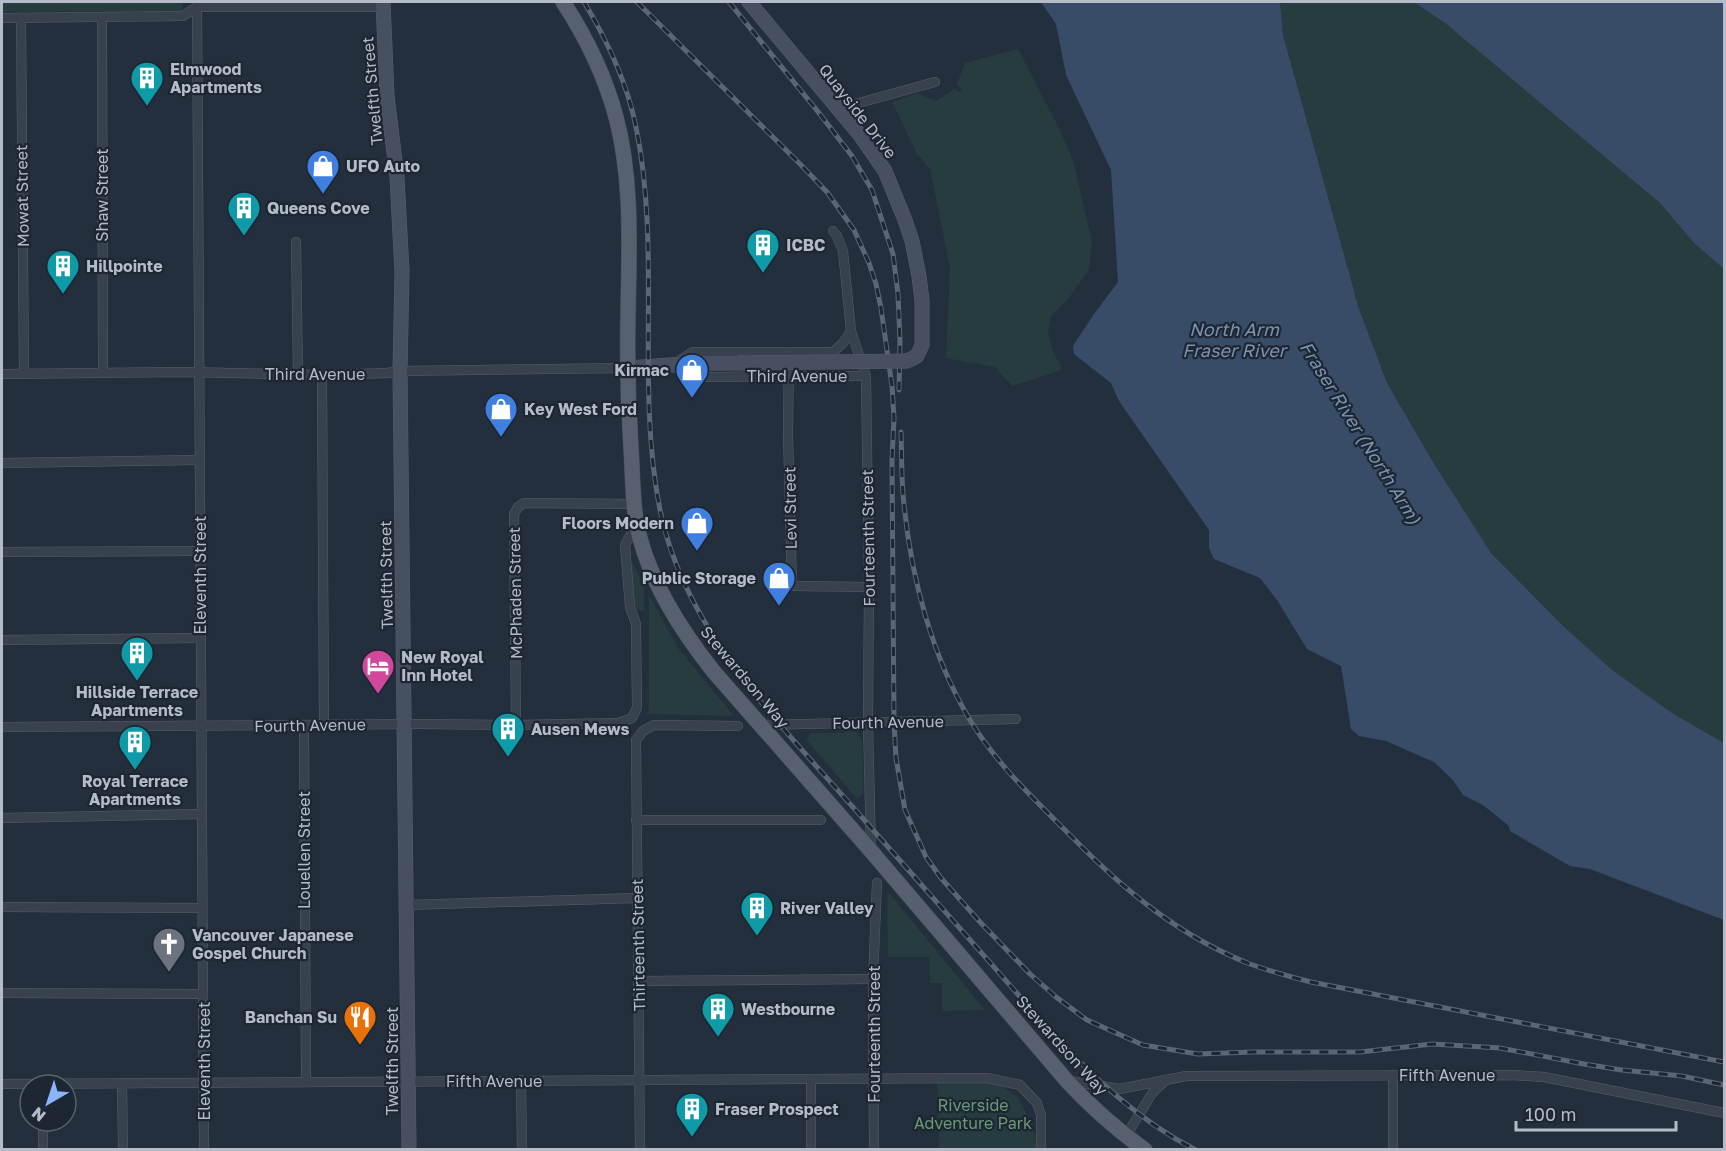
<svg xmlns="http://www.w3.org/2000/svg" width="1726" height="1151" font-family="'Golos Text',sans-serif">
  <rect width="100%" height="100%" fill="#242f3e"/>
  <!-- green -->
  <g fill="#263c3f">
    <polygon points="182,2 182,11 2,12 2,3"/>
    <polygon points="1280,2 1414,2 1445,23 1660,203 1694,243 1724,269 1724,743 1672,713 1611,669 1562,626 1491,553 1433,462 1387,383 1359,309 1283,35"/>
    <polygon points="1018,49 1059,128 1074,163 1092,243 1089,270 1068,299 1051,316 1048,333 1054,354 1062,368 1056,372 1012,386 995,367 946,358 950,267 930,169 917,154 892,102 917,93 936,101 954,89 960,92 962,89 957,84 965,63"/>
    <path d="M632,562L644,586V610L642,611L637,609C629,596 631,577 632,562Z"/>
    <polygon points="649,595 678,648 734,716 647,714 649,709"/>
    <polygon points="847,731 856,732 862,739 863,794 857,799 806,739 812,733 843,733"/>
    <polygon points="890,894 985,1010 942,1011 942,983 930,983 930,957 888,957 887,895"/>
    <polygon points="988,1077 1016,1096 1032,1122 1037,1149 939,1149 937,1078"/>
  </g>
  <!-- water -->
  <g fill="#394c67">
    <polygon points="1041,2 1280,2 1283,35 1359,309 1387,383 1433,462 1491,553 1562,625 1611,669 1672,713 1724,743 1724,920 1590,869 1570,866 1510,831 1509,826 1483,805 1463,795 1453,780 1434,762 1386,741 1359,736 1351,729 1341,666 1307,649 1277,600 1260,578 1214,559 1209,548 1209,530 1119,401 1111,383 1074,354 1073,346 1094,314 1118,282 1111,170 1066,75 1056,24"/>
    <polygon points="1414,2 1724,2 1724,269 1694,243 1660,203 1445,23"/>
  </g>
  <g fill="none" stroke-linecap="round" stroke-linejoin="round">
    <!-- street casing -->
    <g stroke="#565f6c" stroke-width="10">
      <g id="street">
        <polyline points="197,2 204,1150"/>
        <polyline points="2,18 183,16 197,7 383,7"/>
        <polyline points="21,18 24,373"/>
        <polyline points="102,18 103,373"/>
        <polyline points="837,109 935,82"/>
        <polyline points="833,231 837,236 843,251 851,331 866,376 869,587 868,723 871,850"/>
        <polyline points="296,242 298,375"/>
        <polyline points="789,352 788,433 792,586 869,587"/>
        <polyline points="677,362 693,352 833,352 843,343 851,331"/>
        <polyline points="671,366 699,377 866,376"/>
        <polyline points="2,374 183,372 322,375 387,373 400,371 628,368"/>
        <polyline points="322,375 324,725"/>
        <polyline points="2,463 199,460"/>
        <polyline points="2,552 200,551"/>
        <polyline points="2,640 200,638"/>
        <polyline points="516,725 514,514 518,507 524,503 635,504"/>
        <polyline points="760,725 1016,719"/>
        <polyline points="304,726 306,1082"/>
        <polyline points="2,727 418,724 516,725 619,723 632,718 637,708 636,624 630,607 625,545 637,523"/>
        <polyline points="2,818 202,814"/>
        <polyline points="636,820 821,820"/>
        <polyline points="407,905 637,898"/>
        <polyline points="2,907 202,908"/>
        <polyline points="639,981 873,979"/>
        <polyline points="2,993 203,994"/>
        <polyline points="1393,1075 1393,1150"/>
        <polyline points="811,1079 811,1150"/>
        <polyline points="521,1080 522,1150"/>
        <polyline points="1070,1081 1120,1089 1186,1076 1512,1075 1544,1077 1724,1113"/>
        <polyline points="122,1083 123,1150"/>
        <polyline points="2,1084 987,1078 1020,1085 1037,1103 1041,1115 1041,1150"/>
        <polyline points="43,1121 43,1150"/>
        <polyline points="1126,1136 1151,1095 1156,1089 1166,1080"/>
        <polyline points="640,1150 636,740 643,731 654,725 738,726"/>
        <polyline points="874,1150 873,979 877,883"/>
      </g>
    </g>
    <!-- secondary casing -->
    <g stroke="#565f6c" stroke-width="15">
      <g id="secondary">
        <polyline points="383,2 387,96 397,177 402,272 400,371 409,1150"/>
        <polyline points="749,2 860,135 885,171 905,220 912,241 919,276 922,301 922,345 917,356 907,361"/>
        <polyline points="628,368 698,363 738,363"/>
      </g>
    </g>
    <!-- primary casing -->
    <g stroke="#414a57" stroke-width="16">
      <path id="primary" d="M563,2C586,37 605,76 616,117C633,181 629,250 628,316C627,360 628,404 631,448C633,477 632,509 640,538C653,588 683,633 714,672L871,851L1067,1081C1091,1107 1116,1129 1145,1150"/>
    </g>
    <!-- street -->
    <use href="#street" stroke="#38414e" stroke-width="9"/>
    <!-- secondary -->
    <use href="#secondary" stroke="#465061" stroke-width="14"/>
    <!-- primary -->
    <use href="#primary" stroke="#56606e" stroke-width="15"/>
    <!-- rail casing -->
    <g stroke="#5a6575" stroke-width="5">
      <g id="rail">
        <path d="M584,2C607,40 627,82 636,127C662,253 635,384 660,510C685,634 786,730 866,822C927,891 989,961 1050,1031C1092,1076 1140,1122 1196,1150"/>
        <polyline points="637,2 800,164 827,192 854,230 869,263 876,284 881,308 892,386 894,418 892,460 894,722 896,758 905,810 926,857 941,878 980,922 1030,974 1056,997 1087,1020 1143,1045 1198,1054 1253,1052 1360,1052 1432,1044 1500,1048 1584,1064 1622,1070 1682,1076 1724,1085"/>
        <polyline points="729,2 819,113 852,156 872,190 893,254 898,294 900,341 899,390"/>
        <path d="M901,432C902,456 901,480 904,504C911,577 932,657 970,720C997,765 1037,802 1074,839C1125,891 1181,937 1250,964C1270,971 1290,977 1311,982L1724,1062"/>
      </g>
    </g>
    <!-- rail -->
    <use href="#rail" stroke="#1d2633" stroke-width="3" stroke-dasharray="9" stroke-linecap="butt"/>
    <!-- secondary-bridge casing -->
    <g stroke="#565f6c" stroke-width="15" stroke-linecap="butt">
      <polyline id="secondary-bridge" points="738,363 907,361"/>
    </g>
    <!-- secondary-bridge -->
    <use href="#secondary-bridge" stroke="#465061" stroke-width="14"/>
  </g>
  <!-- icons -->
  <defs>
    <g id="building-pin" transform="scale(1.725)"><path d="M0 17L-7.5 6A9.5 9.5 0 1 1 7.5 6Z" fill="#0f9aa8" stroke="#1d2633"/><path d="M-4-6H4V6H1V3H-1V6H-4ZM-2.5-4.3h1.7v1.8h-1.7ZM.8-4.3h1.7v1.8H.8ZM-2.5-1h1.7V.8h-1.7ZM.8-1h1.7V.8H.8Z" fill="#fff"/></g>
    <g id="shop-pin" transform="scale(1.725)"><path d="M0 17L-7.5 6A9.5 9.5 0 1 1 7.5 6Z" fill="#3f7fe0" stroke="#1d2633"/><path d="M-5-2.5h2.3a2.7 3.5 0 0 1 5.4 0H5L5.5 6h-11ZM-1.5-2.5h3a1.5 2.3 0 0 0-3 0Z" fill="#fff"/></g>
    <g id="hotel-pin" transform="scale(1.725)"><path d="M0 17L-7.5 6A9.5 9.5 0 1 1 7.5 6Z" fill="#d1479c" stroke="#1d2633"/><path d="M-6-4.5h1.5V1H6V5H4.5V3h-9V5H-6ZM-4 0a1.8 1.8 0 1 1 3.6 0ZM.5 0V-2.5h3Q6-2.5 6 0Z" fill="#fff"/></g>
    <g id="church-pin" transform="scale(1.725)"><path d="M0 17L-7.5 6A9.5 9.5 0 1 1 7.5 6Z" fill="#6b7280" stroke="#1d2633"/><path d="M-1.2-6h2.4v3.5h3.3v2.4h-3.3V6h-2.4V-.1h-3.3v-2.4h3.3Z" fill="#fff"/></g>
    <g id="restaurant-pin" transform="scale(1.725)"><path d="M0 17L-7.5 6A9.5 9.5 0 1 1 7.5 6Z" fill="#e8710a" stroke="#1d2633"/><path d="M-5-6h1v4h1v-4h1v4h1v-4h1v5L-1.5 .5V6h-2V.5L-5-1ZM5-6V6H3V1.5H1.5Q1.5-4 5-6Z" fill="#fff"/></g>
  </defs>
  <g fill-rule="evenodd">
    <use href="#building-pin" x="147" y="78"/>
    <use href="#shop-pin" x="323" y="166"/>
    <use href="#building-pin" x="244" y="208"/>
    <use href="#building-pin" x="763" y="245"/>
    <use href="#building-pin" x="63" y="266"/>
    <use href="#shop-pin" x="692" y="370"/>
    <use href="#shop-pin" x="501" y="409"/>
    <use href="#shop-pin" x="697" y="523"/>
    <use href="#shop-pin" x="779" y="578"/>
    <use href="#building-pin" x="137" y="653"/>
    <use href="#hotel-pin" x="378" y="666"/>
    <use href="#building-pin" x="508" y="729"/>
    <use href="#building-pin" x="135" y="742"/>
    <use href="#building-pin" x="757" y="908"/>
    <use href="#church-pin" x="169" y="944"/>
    <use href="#building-pin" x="718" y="1009"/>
    <use href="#restaurant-pin" x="360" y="1017"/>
    <use href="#building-pin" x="692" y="1109"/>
  </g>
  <g text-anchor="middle" stroke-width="4.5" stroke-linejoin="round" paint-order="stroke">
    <!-- poi labels -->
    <g font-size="16" font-weight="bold" fill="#b4bcc9" stroke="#1d2633" text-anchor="start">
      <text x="170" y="75">Elmwood<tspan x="170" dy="18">Apartments</tspan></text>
      <text x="346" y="172">UFO Auto</text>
      <text x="267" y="214">Queens Cove</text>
      <text x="786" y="251">ICBC</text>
      <text x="86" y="272">Hillpointe</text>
      <text x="669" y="376" text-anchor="end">Kirmac</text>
      <text x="524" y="415">Key West Ford</text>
      <text x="674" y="529" text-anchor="end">Floors Modern</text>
      <text x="756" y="584" text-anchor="end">Public Storage</text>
      <text x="401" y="663">New Royal<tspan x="401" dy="18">Inn Hotel</tspan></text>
      <text x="137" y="698" text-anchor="middle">Hillside Terrace<tspan x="137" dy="18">Apartments</tspan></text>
      <text x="531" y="735">Ausen Mews</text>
      <text x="135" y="787" text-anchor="middle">Royal Terrace<tspan x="135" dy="18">Apartments</tspan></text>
      <text x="780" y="914">River Valley</text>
      <text x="192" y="941">Vancouver Japanese<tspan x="192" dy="18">Gospel Church</tspan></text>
      <text x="741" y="1015">Westbourne</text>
      <text x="337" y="1023" text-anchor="end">Banchan Su</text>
      <text x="715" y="1115">Fraser Prospect</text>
    </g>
    <!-- street labels -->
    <g font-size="16" fill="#b4bcc9" stroke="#1d2633">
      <text transform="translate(372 91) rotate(-95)" y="6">Twelfth Street</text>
      <text transform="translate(858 111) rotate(52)" y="6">Quayside Drive</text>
      <text transform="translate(102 195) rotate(-90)" y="6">Shaw Street</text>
      <text transform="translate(22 196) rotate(-91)" y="6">Mowat Street</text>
      <text x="315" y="380">Third Avenue</text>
      <text x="797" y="382">Third Avenue</text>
      <text transform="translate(790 508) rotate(-91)" y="6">Levi Street</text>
      <text transform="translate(868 538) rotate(-91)" y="6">Fourteenth Street</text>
      <text transform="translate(200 575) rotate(-90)" y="6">Eleventh Street</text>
      <text transform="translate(386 575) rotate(-91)" y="6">Twelfth Street</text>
      <text transform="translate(515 593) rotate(-91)" y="6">McPhaden Street</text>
      <text transform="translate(745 677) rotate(50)" y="6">Stewardson Way</text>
      <text transform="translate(888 722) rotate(-1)" y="6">Fourth Avenue</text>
      <text transform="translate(310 725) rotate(-1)" y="6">Fourth Avenue</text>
      <text transform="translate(304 850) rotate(-90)" y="6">Louellen Street</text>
      <text transform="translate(638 945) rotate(-91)" y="6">Thirteenth Street</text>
      <text transform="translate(874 1034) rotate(-90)" y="6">Fourteenth Street</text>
      <text transform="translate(1062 1045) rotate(48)" y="6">Stewardson Way</text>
      <text transform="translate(204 1061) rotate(-90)" y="6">Eleventh Street</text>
      <text transform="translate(392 1061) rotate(-90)" y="6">Twelfth Street</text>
      <text x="1447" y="1081">Fifth Avenue</text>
      <text x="494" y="1087">Fifth Avenue</text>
    </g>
    <!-- park labels -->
    <g font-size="16" fill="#6b9a76" stroke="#1d2633">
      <text x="973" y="1111">Riverside<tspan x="973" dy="18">Adventure Park</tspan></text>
    </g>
    <!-- water labels -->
    <g font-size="18" font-style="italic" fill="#7c92b1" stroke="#1d2633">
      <text x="1234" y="336">North Arm<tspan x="1234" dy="21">Fraser River</tspan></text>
      <text transform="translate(1360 433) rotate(58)" y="6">Fraser River (North Arm)</text>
    </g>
  </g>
  <!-- border -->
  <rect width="1726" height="1151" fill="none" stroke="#b4bcc9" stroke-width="6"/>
  <!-- north arrow -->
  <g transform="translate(48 1103) rotate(219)"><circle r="28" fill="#1d2633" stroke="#59626f" stroke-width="1.5"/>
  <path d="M0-4.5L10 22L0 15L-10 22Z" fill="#8ab4f8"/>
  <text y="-9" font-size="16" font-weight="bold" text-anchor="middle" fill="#b4bcc9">N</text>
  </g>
  <!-- scale -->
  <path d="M1516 1121v9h160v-9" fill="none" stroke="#b4bcc9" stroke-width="3"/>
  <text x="1525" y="1121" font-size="18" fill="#b4bcc9" stroke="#1d2633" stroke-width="4.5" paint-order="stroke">100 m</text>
</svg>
